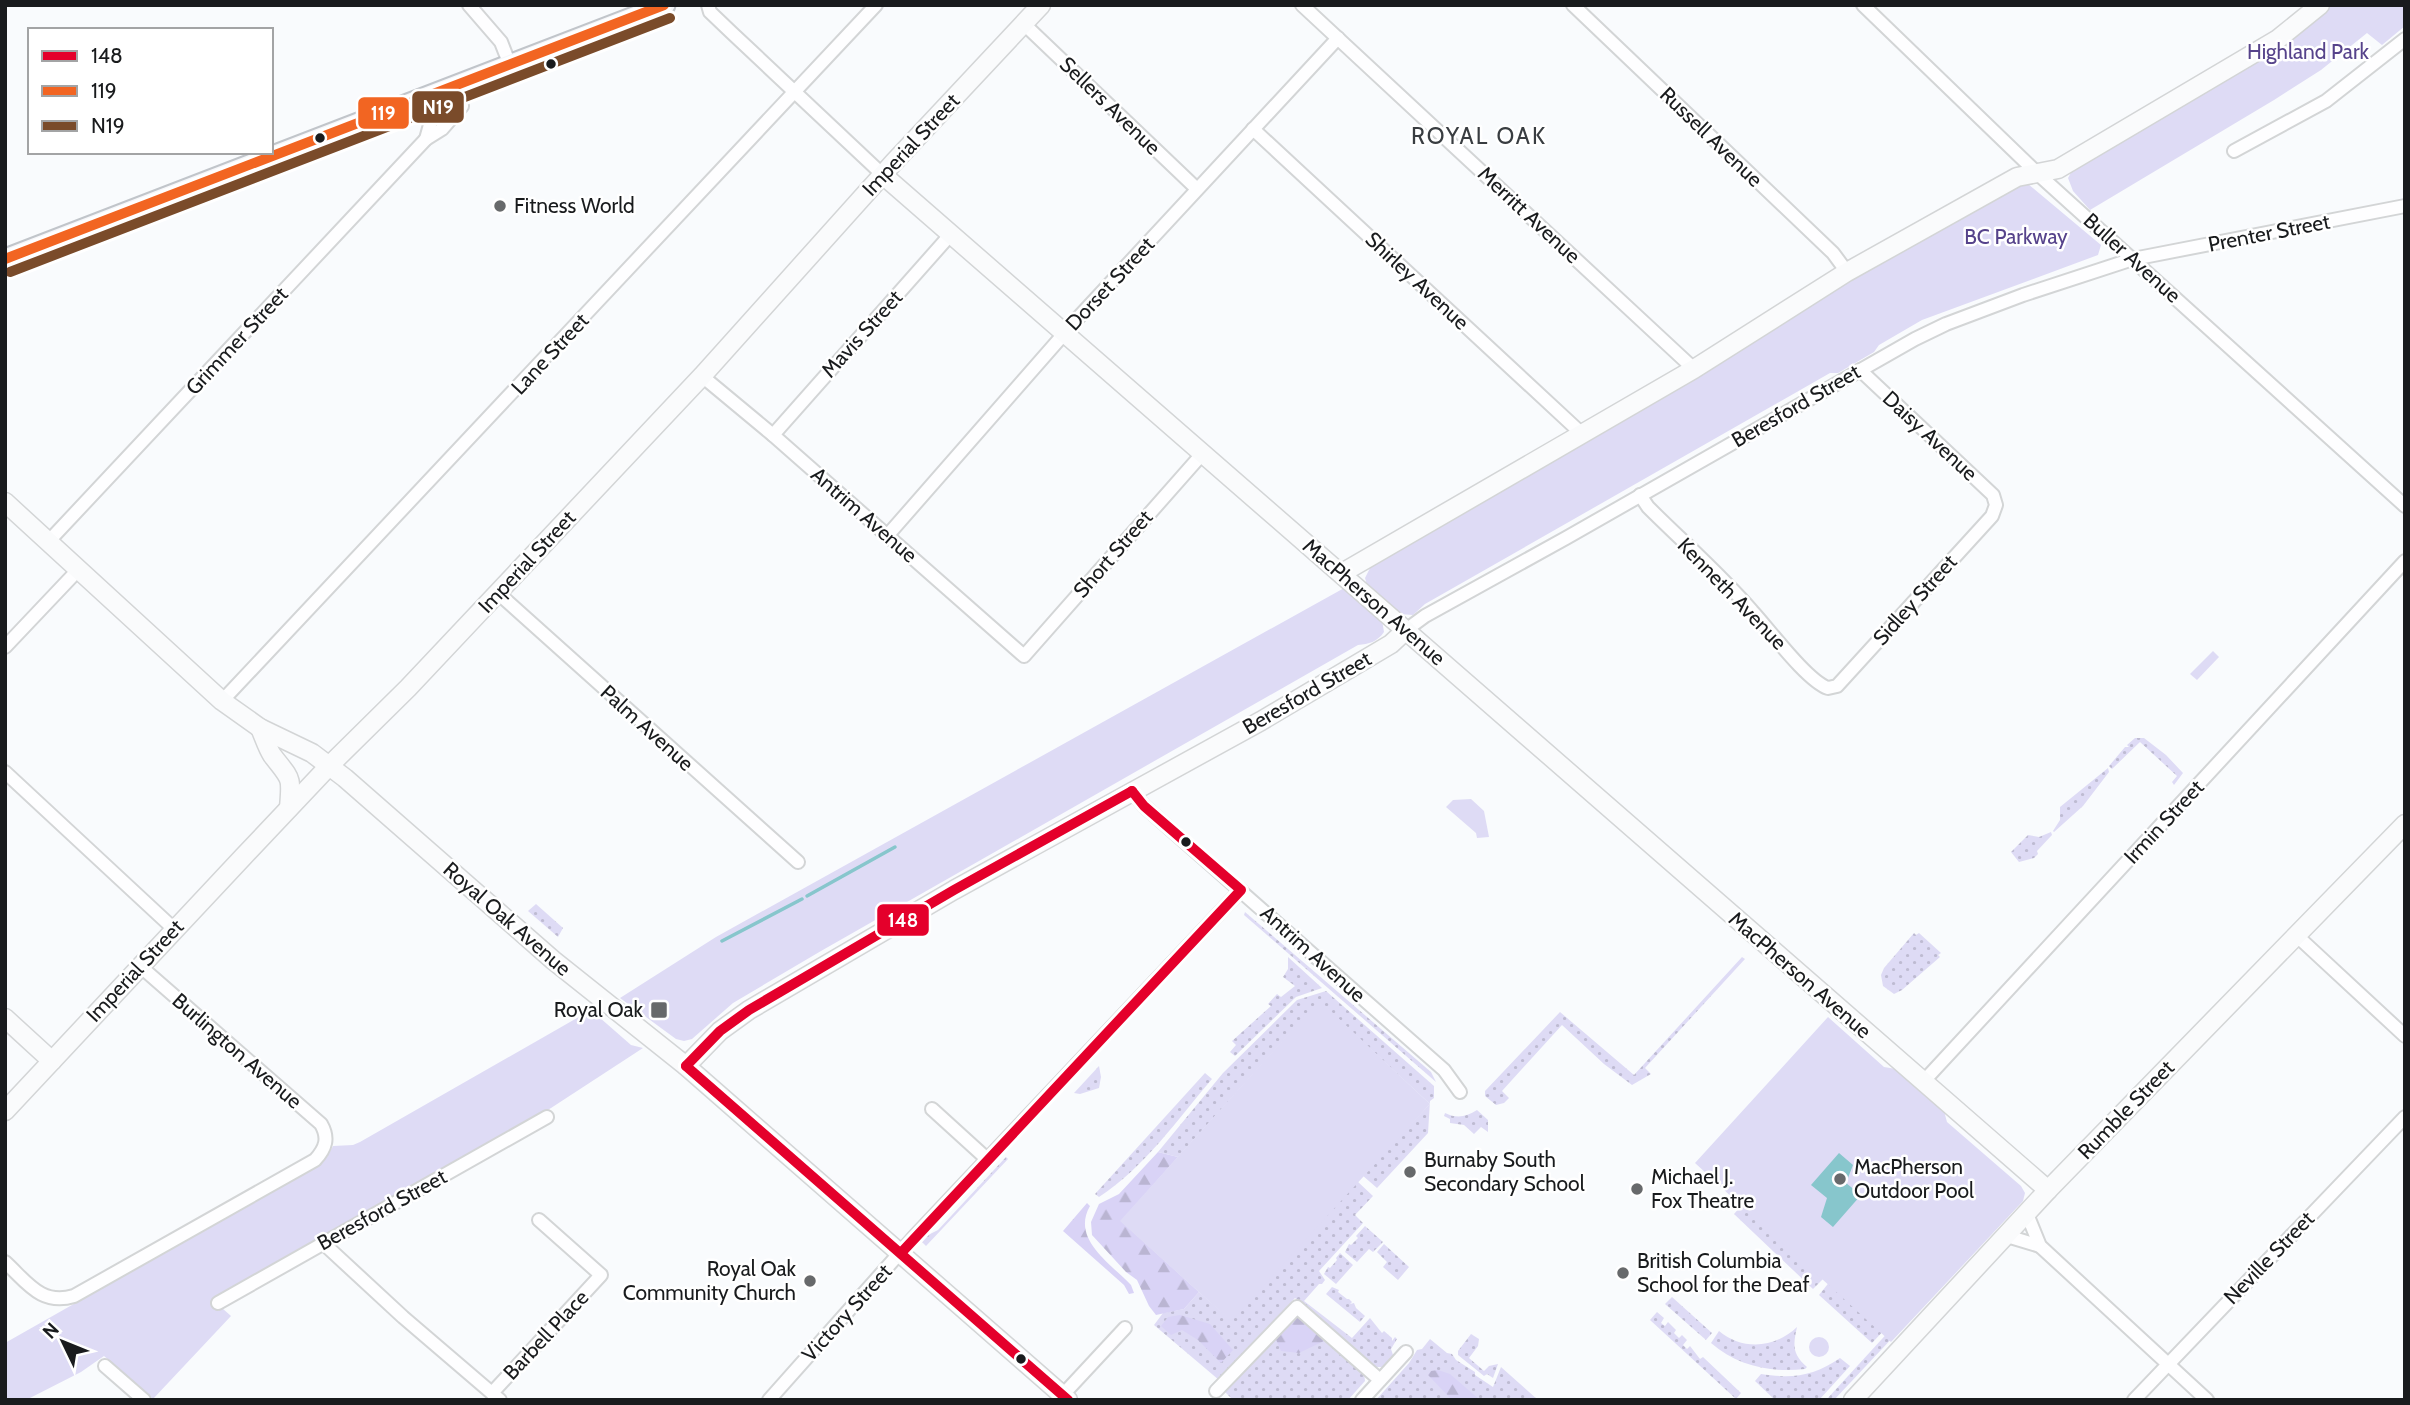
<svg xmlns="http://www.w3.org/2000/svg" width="2410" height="1405" font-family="Cabin,sans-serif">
  <defs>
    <pattern id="grass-dots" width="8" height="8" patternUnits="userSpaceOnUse" patternTransform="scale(1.75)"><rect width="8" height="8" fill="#dedbf5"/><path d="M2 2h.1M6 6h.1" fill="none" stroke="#bebbd2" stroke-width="1.8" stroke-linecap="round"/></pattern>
    <pattern id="forest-firs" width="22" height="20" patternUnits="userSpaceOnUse" patternTransform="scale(1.75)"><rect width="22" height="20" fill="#d9d3f6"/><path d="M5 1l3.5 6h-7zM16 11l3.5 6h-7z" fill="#bab5d2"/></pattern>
  </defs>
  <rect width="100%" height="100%" fill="#f9fbfd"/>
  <!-- grass -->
  <g fill="url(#grass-dots)">
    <polygon points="2135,738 2144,738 2166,755 2183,773 2174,785 2172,782 2177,776 2140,742 2112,769 2109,766 2125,747 2129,747 2127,745"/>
    <polygon points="2108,768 2109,772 2083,806 2054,832 2053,831 2060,820 2060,807"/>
    <polygon points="2051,832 2052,835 2037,851 2038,854 2034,858 2019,862 2011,852 2028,835 2039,837"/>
    <polygon points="536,904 563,928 558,937 528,911"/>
    <polygon points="1245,912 1431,1072 1436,1082 1244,915"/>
    <polygon points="1914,933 1916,935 1919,933 1941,953 1938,955 1940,957 1902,990 1894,994 1883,986 1881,975 1884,968"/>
    <polygon points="1288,957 1322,988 1296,997 1235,1056 1230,1052 1236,1045 1232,1041 1271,1006 1268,1004 1277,994 1281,997 1295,986 1283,977 1288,969"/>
    <polygon points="1742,957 1745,959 1645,1068 1651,1074 1632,1085 1604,1064 1562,1025 1502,1091 1509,1098 1504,1103 1496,1105 1485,1096 1485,1091 1560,1012 1634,1075"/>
    <polygon points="1326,991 1434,1086 1434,1098 1430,1101 1428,1133 1377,1188 1362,1175 1430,1104 1319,1001 1178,1157 1158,1152 1223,1073 1297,1000"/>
    <polygon points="1099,1066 1101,1077 1099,1088 1080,1094 1074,1093"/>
    <path d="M1205,1073L1212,1079C1177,1120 1145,1167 1099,1197L1095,1194Z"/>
    <path d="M1477,1110L1488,1120V1132L1481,1127L1474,1134L1464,1125L1450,1123V1119L1444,1116L1445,1113C1457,1119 1466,1117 1477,1110Z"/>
    <polygon points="1006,1157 1008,1159 926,1246 922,1242 926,1236 938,1230"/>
    <polygon points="1721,1177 1834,1268 1813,1289 1734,1214 1741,1206 1716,1182"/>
    <polygon points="1357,1181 1373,1196 1355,1215 1363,1223 1319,1271 1325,1280 1322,1284 1319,1284 1304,1301 1352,1338 1370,1318 1382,1333 1384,1331 1392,1338 1392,1341 1395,1337 1397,1339 1391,1349 1393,1355 1382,1367 1373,1367 1295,1298 1219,1380 1154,1325 1163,1313 1184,1309 1199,1292 1231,1320"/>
    <polygon points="2014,1195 2021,1201 1834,1400 1826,1400"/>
    <polygon points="1365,1226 1383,1242 1373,1252 1369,1249 1357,1262 1345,1252 1349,1244 1351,1245 1358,1238 1356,1236"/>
    <polygon points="1384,1244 1409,1267 1398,1280 1383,1267 1387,1262 1377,1252"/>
    <polygon points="1340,1253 1353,1265 1336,1284 1324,1274 1328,1267 1330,1268 1337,1260 1336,1258"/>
    <polygon points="1835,1275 1887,1327 1872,1343 1819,1295"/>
    <polygon points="1332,1287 1339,1290 1338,1292 1347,1299 1349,1299 1352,1302 1350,1304 1354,1303 1356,1308 1365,1316 1360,1322 1326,1294"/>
    <polygon points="1672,1297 1712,1333 1706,1340 1665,1304"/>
    <polygon points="1296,1312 1364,1373 1365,1381 1348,1400 1233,1400 1224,1391"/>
    <polygon points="1657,1312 1664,1318 1661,1323 1665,1326 1668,1322 1676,1330 1674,1333 1679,1338 1682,1335 1687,1340 1683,1345 1687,1349 1690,1346 1700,1359 1703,1357 1741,1393 1736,1399 1650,1320"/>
    <path d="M1797,1327C1793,1345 1792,1354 1807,1367L1805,1369C1771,1373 1737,1366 1711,1343L1719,1331C1743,1351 1775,1348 1797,1327Z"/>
    <polygon points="1471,1334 1479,1339 1478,1346 1469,1358 1484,1371 1489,1366 1498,1364 1493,1378 1487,1374 1484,1376 1458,1355 1458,1351"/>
    <polygon points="1430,1339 1447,1353 1452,1354 1456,1360 1475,1372 1475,1375 1493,1387 1501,1367 1538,1400 1376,1400 1409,1363 1417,1350 1422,1349"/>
    <path d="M1840,1358L1850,1366L1819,1400H1775L1755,1381L1761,1374C1793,1379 1814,1376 1840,1358Z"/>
  </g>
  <!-- forest -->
  <g fill="url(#forest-firs)">
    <polygon points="1158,1152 1178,1157 1121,1221 1199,1292 1184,1309 1156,1315 1149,1306 1137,1280 1126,1272 1092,1235 1091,1222 1099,1204 1119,1194"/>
    <path d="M1087,1203L1090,1206C1071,1239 1110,1263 1131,1285L1134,1293L1129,1294L1124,1285L1063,1231Z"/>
    <polygon points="1180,1315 1210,1324 1233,1350 1221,1363 1198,1340 1182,1330 1171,1335 1161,1326 1168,1317"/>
    <polygon points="1298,1316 1324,1341 1299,1353 1281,1351 1275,1337 1292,1317"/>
    <polygon points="1438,1370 1450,1374 1480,1400 1452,1400 1428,1375 1431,1371"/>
  </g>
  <!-- park -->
  <g fill="#dedbf5">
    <polygon points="2333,5 2405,5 2405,26 2382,45 2367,33 2321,70 2274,100 2090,210 2073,191 2068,178 2074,167 2280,45"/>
    <polygon points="2028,184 2101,245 2098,255 1922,320 1879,345 1874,352 1838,373 1830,373 1425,604 1413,615 1399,614 1368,588 1365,578 1372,564 1842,283 2017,186"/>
    <path d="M1346,587L1382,620L1384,632C1377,642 1369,644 1358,645L821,951L733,1003L692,1039L684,1041L676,1039L620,998L716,937Z"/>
    <polygon points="2213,651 2219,657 2197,680 2190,674"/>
    <polygon points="1471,799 1484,811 1489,837 1477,838 1476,833 1446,807 1453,800"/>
    <polygon points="1319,1000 1430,1104 1231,1321 1120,1221"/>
    <polygon points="591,1010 631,1045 643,1048 551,1108 216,1299 211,1303 218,1311 222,1308 231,1316 153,1399 104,1356 81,1372 26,1400 5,1400 5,1343 317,1166 327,1157 333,1146 353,1145 360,1142"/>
    <polygon points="1828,1017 1884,1067 1896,1069 1944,1111 1947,1122 2021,1186 2025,1193 2023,1201 1891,1342 1695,1163"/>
    <circle cx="1819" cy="1347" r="10"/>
  </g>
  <!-- water -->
  <polygon fill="#87c6cc" points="1839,1153 1853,1165 1846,1183 1861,1195 1833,1227 1821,1217 1827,1198 1811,1185"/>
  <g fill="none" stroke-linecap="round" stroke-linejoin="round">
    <!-- stream -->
    <g stroke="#87c6cc" stroke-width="3.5">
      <polyline points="807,896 895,847"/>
      <polyline points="722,941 802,899"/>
    </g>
    <!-- street casing -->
    <g stroke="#d3d5d6" stroke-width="16">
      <g id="street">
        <polyline points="469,5 501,42 510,65"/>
        <polyline points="708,5 710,12 732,33 883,175"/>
        <polyline points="1302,5 1694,369"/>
        <polyline points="1573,5 1833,253 1847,272"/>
        <polyline points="1863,5 2038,174 2405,506"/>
        <polyline points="1024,24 1197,189"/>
        <polyline points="1253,129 1581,433"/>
        <polyline points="426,139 433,114 428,96"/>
        <polyline points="2234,151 2326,101 2405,39"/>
        <polyline points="702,376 773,435 1024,656 1203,453"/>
        <polyline points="773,435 951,234"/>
        <path d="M1640,495L1648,507C1682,541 1720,574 1752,611C1768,628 1807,681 1828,688L1837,686L1992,516L1996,505L1993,495L1860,370"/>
        <polyline points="887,536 1077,319 1338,38"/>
        <polyline points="48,542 426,139 442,129 462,106 457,85"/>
        <polyline points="498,593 798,862"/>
        <polyline points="1406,630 1425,616 1566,538 1915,339 1946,324 2023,295 2133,259 2405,206"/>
        <polyline points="5,647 78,570"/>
        <polyline points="222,701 876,5"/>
        <polyline points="5,772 174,929"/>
        <polyline points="1132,791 1144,806 1444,1070 1460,1092"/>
        <polyline points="2296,935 2405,1036"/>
        <polyline points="1923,1082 2405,561"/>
        <polyline points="932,1109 987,1159"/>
        <polyline points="2027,1214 2040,1246 2207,1400"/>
        <polyline points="2007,1236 2040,1246"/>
        <polyline points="323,1243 403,1317 500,1400"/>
        <path d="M5,1262C27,1282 41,1306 74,1296L315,1160C326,1148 329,1138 321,1124L140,966"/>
        <polyline points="218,1303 547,1117"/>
        <polyline points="105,1366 144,1400"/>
        <polyline points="1216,1391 1297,1307 1380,1380"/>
        <polyline points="492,1393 601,1275 539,1220"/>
        <polyline points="1059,1399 1125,1328"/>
        <polyline points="769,1400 913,1238 1241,890"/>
        <polyline points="1362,1400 1406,1352"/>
        <polyline points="2134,1400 2405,1117"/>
      </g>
    </g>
    <!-- secondary casing -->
    <g stroke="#d3d5d6" stroke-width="21">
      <g id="secondary">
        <polyline points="883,175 2048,1190"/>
        <polyline points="5,502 222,701 260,728 312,753 345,778 553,960 686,1066 1068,1400"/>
        <polyline points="1342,573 1694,369 1847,272 2017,177 2058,169 2278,39 2320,5"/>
        <path d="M260,728C264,737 267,747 272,755C291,780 292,775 289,808"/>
        <polyline points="5,1018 52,1061"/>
        <polyline points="686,1066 720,1031 749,1010 954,890 1261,721 1391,644 1406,630"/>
        <polyline points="5,1111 243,857 329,766 408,688 702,376 894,162 1041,5"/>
        <polyline points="1853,1400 2048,1190 2405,824"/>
      </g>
    </g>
    <!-- primary casing -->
    <g stroke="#c1c5ca" stroke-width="23">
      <polyline id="primary" points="5,259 665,5"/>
    </g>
    <!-- street -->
    <use href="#street" stroke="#fefeff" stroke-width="12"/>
    <!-- secondary -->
    <use href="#secondary" stroke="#fafbfc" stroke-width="18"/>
    <!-- primary -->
    <use href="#primary" stroke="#f6f7fa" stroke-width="19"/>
    <!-- bus-1 casing -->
    <g stroke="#fff" stroke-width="16">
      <g id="bus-1">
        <polyline points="686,1066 720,1031 749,1010 954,890 1132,791"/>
        <polyline points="686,1066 1068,1400"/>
        <polyline points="901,1253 1241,890 1144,806 1132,791"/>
      </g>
    </g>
    <!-- bus-2 casing -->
    <g stroke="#fff" stroke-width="16">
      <polyline id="bus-2" points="5,259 664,5"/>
    </g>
    <!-- bus-3 casing -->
    <g stroke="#fff" stroke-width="16">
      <polyline id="bus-3" points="10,272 670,18"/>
    </g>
    <!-- bus-1 -->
    <use href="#bus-1" stroke="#e4002b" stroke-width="10"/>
    <!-- bus-2 -->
    <use href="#bus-2" stroke="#f26522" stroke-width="10"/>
    <!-- bus-3 -->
    <use href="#bus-3" stroke="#7a4b2a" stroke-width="10"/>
  </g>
  <!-- markers -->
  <g fill="#191b1d" stroke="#fff" stroke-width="2.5">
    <circle cx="551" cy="64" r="6"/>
    <circle cx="320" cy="138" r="6"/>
    <circle cx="1186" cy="842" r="6"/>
    <circle cx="1021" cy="1359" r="6"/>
  </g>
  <g fill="#67696b" stroke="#fff" stroke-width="2.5">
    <circle cx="500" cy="206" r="7"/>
    <rect x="650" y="1001" width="18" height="18" rx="3.5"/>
    <circle cx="1410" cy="1172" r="7"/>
    <circle cx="1840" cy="1179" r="7"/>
    <circle cx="1637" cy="1189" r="7"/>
    <circle cx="1623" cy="1273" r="7"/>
    <circle cx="810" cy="1281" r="7"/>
  </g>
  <g text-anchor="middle" stroke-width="5" stroke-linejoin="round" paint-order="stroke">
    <!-- park labels -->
    <g font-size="21" fill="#56438b" stroke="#fff">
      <text x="2308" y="59">Highland Park</text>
      <text x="2016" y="244">BC Parkway</text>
    </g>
    <!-- street labels -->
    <g font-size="21" fill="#191b1d" stroke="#fff">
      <text transform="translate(1110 106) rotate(44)" y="7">Sellers Avenue</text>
      <text transform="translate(1711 137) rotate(44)" y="7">Russell Avenue</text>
      <text transform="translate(911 145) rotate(-47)" y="7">Imperial Street</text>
      <text transform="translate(1529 215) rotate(43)" y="7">Merritt Avenue</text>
      <text transform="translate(2269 233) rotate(-11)" y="7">Prenter Street</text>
      <text transform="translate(2132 258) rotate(42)" y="7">Buller Avenue</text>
      <text transform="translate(1417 281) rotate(43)" y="7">Shirley Avenue</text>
      <text transform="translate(1110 284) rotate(-47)" y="7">Dorset Street</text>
      <text transform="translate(862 334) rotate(-48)" y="7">Mavis Street</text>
      <text transform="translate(237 341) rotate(-47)" y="7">Grimmer Street</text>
      <text transform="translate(550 354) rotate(-47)" y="7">Lane Street</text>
      <text transform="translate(1796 406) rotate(-30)" y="7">Beresford Street</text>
      <text transform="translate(1930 436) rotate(43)" y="7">Daisy Avenue</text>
      <text transform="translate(864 515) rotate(41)" y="7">Antrim Avenue</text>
      <text transform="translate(1113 554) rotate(-49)" y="7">Short Street</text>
      <text transform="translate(527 562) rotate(-47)" y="7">Imperial Street</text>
      <text transform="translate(1732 594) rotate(46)" y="7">Kenneth Avenue</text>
      <text transform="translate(1915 600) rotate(-48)" y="7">Sidley Street</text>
      <text transform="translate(1374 602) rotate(41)" y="7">MacPherson Avenue</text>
      <text transform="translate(1307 693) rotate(-30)" y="7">Beresford Street</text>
      <text transform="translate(647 728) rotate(42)" y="7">Palm Avenue</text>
      <text transform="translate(2164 822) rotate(-47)" y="7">Irmin Street</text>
      <text transform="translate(507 919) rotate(41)" y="7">Royal Oak Avenue</text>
      <text transform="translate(1313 954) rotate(42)" y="7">Antrim Avenue</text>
      <text transform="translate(135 971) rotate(-47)" y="7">Imperial Street</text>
      <text transform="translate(1800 975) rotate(41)" y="7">MacPherson Avenue</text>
      <text transform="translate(237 1051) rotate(41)" y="7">Burlington Avenue</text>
      <text transform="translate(2126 1110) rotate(-46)" y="7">Rumble Street</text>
      <text transform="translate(382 1210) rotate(-29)" y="7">Beresford Street</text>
      <text transform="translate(2269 1258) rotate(-46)" y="7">Neville Street</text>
      <text transform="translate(847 1313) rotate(-48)" y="7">Victory Street</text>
      <text transform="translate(546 1335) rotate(-47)" y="7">Barbell Place</text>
    </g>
    <!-- poi labels -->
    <g font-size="21" fill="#191b1d" stroke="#fff" text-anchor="start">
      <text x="514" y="213">Fitness World</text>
      <text x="643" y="1017" text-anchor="end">Royal Oak</text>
      <text x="1424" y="1167">Burnaby South<tspan x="1424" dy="24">Secondary School</tspan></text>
      <text x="1854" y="1174">MacPherson<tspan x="1854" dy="24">Outdoor Pool</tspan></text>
      <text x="1651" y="1184">Michael J.<tspan x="1651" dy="24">Fox Theatre</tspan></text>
      <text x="1637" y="1268">British Columbia<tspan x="1637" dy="24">School for the Deaf</tspan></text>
      <text x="796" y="1276" text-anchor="end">Royal Oak<tspan x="796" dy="24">Community Church</tspan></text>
    </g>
    <!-- neighbourhood labels -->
    <g font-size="23" letter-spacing="2" fill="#393d41" stroke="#fff">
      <text x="1479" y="144">ROYAL OAK</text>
    </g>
  </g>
  <g stroke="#fff" stroke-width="2.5">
    <rect x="411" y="90" width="54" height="34" rx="7" fill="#7a4b2a"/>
    <rect x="357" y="96" width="53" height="34" rx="7" fill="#f26522"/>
    <rect x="876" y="903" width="54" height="34" rx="7" fill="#e4002b"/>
  </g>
  <g font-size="19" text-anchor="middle" font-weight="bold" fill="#fff">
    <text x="438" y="114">N19</text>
    <text x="383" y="120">119</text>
    <text x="903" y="927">148</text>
  </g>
  <!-- border -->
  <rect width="2410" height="1405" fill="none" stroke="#191b1d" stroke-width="14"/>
  <!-- legend -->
  <rect x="28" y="28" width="245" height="126" fill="#ffffff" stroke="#a3a4a5" stroke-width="2"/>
  <rect x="42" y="51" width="35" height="10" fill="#e4002b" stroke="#a3a4a5" stroke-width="2"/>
  <text x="91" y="63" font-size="21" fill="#191b1d">148</text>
  <rect x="42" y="86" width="35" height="10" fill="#f26522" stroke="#a3a4a5" stroke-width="2"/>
  <text x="91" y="98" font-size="21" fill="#191b1d">119</text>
  <rect x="42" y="121" width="35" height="10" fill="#7a4b2a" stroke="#a3a4a5" stroke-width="2"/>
  <text x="91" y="133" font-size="21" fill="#191b1d">N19</text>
  <!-- north arrow -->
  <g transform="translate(63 1342) rotate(313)" stroke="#ffffff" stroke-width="5" paint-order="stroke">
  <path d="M0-5L12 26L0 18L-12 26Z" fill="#191b1d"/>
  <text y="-10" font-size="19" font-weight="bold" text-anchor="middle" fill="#191b1d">N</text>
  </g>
</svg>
